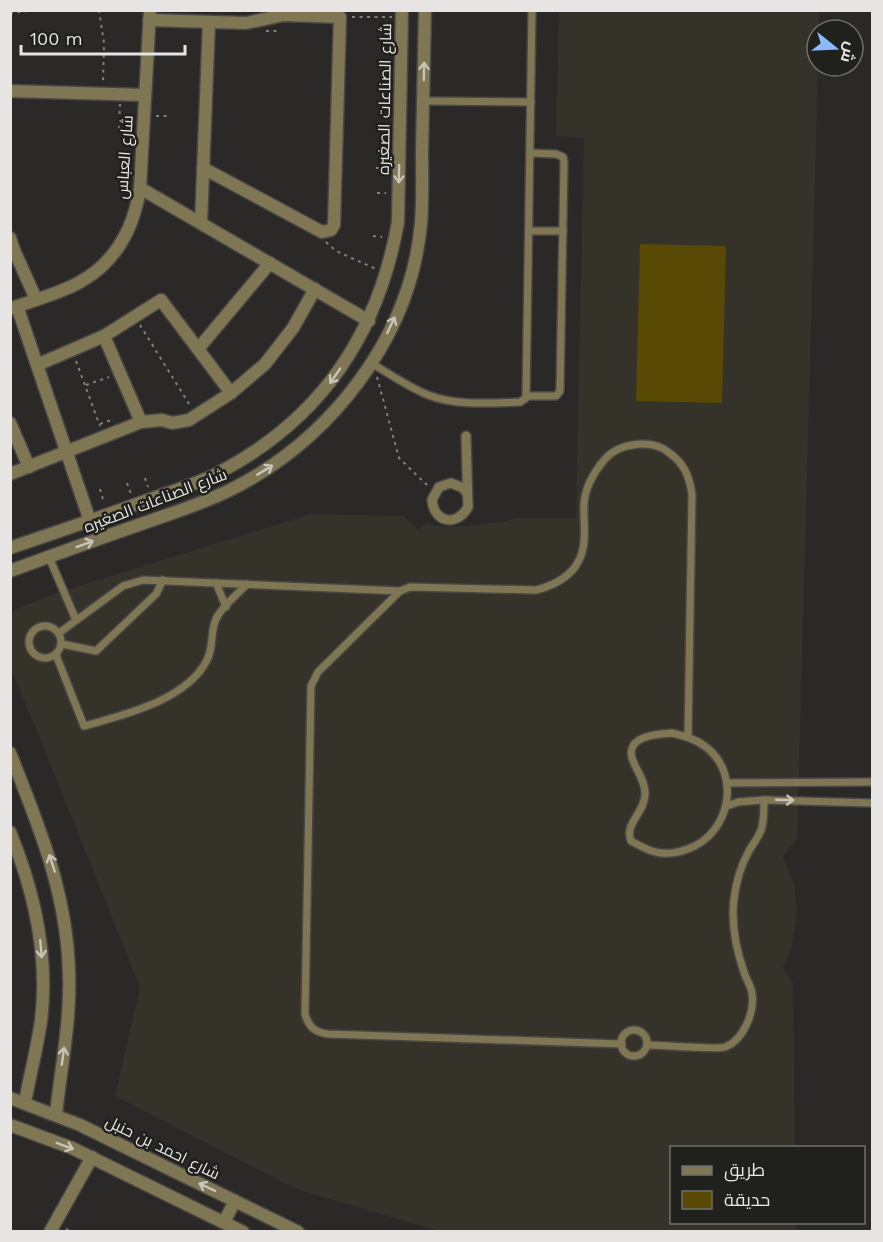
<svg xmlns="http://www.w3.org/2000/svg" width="883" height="1242" font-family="'Work Sans',Cairo,sans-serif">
  <rect width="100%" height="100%" fill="#2a2927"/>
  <!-- built -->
  <polygon fill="#35322a" points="559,11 819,11 819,30 817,30 818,66 797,839 783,857 794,883 797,911 792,946 783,968 793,983 795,1147 672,1148 672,1222 796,1223 796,1231 439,1231 296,1189 115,1096 140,987 46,753 11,669 10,617 14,610 63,591 311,514 404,516 419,530 429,522 435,526 456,527 479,525 484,523 501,522 517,518 576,518 584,138 556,136"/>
  <!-- green -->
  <polygon fill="#584905" points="640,244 726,246 722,403 636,401"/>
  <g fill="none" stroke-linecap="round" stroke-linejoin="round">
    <!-- service casing -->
    <g stroke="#484745" stroke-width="10">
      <g id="service">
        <polyline points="423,101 531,102"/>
        <polyline points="529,231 563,231"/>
        <path d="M371,363C390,374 408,387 428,395C456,406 490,403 520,402L526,398L532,10"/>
        <polyline points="527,396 556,396 560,391 564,161 563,157 556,154 530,153"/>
        <polyline points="49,557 76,620"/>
        <polyline points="216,583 226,607"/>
        <circle cx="45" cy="642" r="16"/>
        <polyline points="59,633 123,586 143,580 400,591"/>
        <polyline points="62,644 96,651 156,594 163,580"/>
        <path d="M56,655L84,726C124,715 187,700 207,660C214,647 210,632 216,619C222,606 237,595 247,584"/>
        <path d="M672,733C684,736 696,739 706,747C742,775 730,834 688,849C677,853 663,855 652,851C645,849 637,844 631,841C624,823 645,813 645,794C646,776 625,759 633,746C639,735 660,734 672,733Z"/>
        <polyline points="727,783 872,782"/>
        <polyline points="727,806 738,802 764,800 872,803"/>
        <circle cx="634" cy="1043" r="13"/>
        <path d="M622,1044L328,1034C314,1032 309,1027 305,1014L311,686L318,672L400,591L410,587L536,590C552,586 565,580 575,567C589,547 583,527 584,504C585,487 594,472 605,459C612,451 623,446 633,445C645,443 658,444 668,452C684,463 689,475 692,494L688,736"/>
        <path d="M647,1045C660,1045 716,1050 725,1047C744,1040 755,1011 752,993C751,986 746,979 744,972C736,949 731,923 734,899C736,883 741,865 749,851C753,843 760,836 762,827C764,818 764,809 764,800"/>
      </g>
    </g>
    <!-- pedestrian casing -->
    <g stroke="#484745" stroke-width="12">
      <path id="pedestrian" d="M466,436L468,507C457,527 434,523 432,500L439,487L451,483L463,488L466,492"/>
    </g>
    <!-- minor casing -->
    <g stroke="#484745" stroke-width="15">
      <g id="minor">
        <polyline points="149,20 246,23 284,15 340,17 334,225 331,230 322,232 203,168"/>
        <polyline points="10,91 145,95"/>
        <polyline points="140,188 369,321"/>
        <polyline points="201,223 209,22"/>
        <polyline points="10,238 14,250 36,299"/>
        <polyline points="17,306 90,521"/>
        <path d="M10,309C33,300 59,294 80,282C116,262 134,227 140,188L150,10"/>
        <polyline points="104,336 141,422"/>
        <polyline points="198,349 270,263"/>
        <polyline points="37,365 104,336 161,300 231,393"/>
        <polyline points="10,423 29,467"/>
        <polyline points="10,474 141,422 162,420 172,423 189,420 231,393 265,364 293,328 315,289"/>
        <path d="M10,753C39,826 67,893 69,973C71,1020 61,1067 56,1114"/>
        <path d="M10,832C35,893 49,956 41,1021C37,1048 30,1075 25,1102"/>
        <polyline points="50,1232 92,1157"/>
      </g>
    </g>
    <!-- tertiary casing -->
    <g stroke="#484745" stroke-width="15">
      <g id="tertiary">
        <path d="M10,548C56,532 102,517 148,500C172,491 198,484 220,472C322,418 378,334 398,222L402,10"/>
        <path d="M10,571C56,554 101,538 147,522C175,512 205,503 232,489C331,439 411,337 421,223C423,200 422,175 422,151C423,104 424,57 425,10"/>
        <polyline points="10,1098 80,1125 298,1232"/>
        <polyline points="10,1125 72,1148 243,1232"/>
        <polyline points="224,1222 235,1201"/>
      </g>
    </g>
    <!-- path -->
    <g stroke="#81807f" stroke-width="2" stroke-dasharray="3 4.5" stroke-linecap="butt">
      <polyline points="99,10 104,43 103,82"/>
      <polyline points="10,13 38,10"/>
      <polyline points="352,17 392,17"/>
      <polyline points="266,31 281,31"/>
      <polyline points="156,116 171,116"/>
      <polyline points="119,129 120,104"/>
      <polyline points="376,168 388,168"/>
      <polyline points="377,193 386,193"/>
      <polyline points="373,236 382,237"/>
      <polyline points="326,242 336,251 376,269"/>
      <polyline points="140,325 191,407"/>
      <polyline points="76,361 100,426"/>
      <polyline points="377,377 399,458 429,487"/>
      <polyline points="86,385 109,377"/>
      <polyline points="100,424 114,419"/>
      <polyline points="145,478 148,487"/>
      <polyline points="127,483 131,494"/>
      <polyline points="100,489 104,503"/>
      <polyline points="66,1229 72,1232"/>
    </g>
    <!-- service -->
    <use href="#service" stroke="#7f7654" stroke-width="7"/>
    <!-- pedestrian -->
    <use href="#pedestrian" stroke="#7f7654" stroke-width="9"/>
    <!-- minor -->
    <use href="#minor" stroke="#7f7654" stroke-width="12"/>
    <!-- tertiary -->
    <use href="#tertiary" stroke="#7f7654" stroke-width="12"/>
  </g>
  <!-- one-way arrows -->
  <defs><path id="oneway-shaft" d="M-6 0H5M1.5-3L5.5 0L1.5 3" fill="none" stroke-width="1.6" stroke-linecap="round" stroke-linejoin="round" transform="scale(1.5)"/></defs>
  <g stroke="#c7c4b9">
    <use href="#oneway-shaft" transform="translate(424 71) rotate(-89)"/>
    <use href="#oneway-shaft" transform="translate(399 174) rotate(91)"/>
    <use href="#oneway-shaft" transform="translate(391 325) rotate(-65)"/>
    <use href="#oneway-shaft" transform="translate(335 376) rotate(125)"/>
    <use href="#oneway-shaft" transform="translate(265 470) rotate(-31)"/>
    <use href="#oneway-shaft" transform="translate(85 544) rotate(-20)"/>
    <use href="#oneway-shaft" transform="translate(785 800) rotate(2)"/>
    <use href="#oneway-shaft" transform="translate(52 863) rotate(-108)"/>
    <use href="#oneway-shaft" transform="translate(41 949) rotate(85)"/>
    <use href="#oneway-shaft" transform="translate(63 1056) rotate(-82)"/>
    <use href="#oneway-shaft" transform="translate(65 1146) rotate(21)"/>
    <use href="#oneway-shaft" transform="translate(207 1187) rotate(-154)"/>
  </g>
  <g text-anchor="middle" stroke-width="5" stroke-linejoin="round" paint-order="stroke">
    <!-- street labels -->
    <g font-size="16" fill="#e6e5e4" stroke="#20201d">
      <text transform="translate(384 99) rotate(-89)" y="6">شارع الصناعات الصغيره</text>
      <text transform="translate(124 157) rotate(-86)" y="6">شارع العباس</text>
      <text transform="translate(155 500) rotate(-21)" y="6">شارع الصناعات الصغيره</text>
      <text transform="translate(163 1147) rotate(26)" y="6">شارع احمد بن حنبل</text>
    </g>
  </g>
  <!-- border -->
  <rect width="883" height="1242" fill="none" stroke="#e6e5e4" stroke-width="24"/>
  <!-- legend -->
  <rect x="670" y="1146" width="195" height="78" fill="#20201d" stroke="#6f6f6d" stroke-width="1.5"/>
  <rect x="682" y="1166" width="30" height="9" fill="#7f7654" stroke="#6f6f6d" stroke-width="1.5"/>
  <text x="724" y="1176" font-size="18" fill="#e6e5e4">طريق</text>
  <rect x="682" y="1191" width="30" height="18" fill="#584905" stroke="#6f6f6d" stroke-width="1.5"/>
  <text x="724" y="1206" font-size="18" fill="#e6e5e4">حديقة</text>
  <!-- north arrow -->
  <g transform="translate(835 48) rotate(108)"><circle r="28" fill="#20201d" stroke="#6f6f6d" stroke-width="1.5"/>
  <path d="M0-4.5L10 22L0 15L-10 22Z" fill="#8bbafc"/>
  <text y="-9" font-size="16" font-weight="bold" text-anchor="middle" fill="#e6e5e4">ش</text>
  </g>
  <!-- scale -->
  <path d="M21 45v9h164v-9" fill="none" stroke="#e6e5e4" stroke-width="3"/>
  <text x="30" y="45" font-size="18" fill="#e6e5e4" stroke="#20201d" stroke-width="4.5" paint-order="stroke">100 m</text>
</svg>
